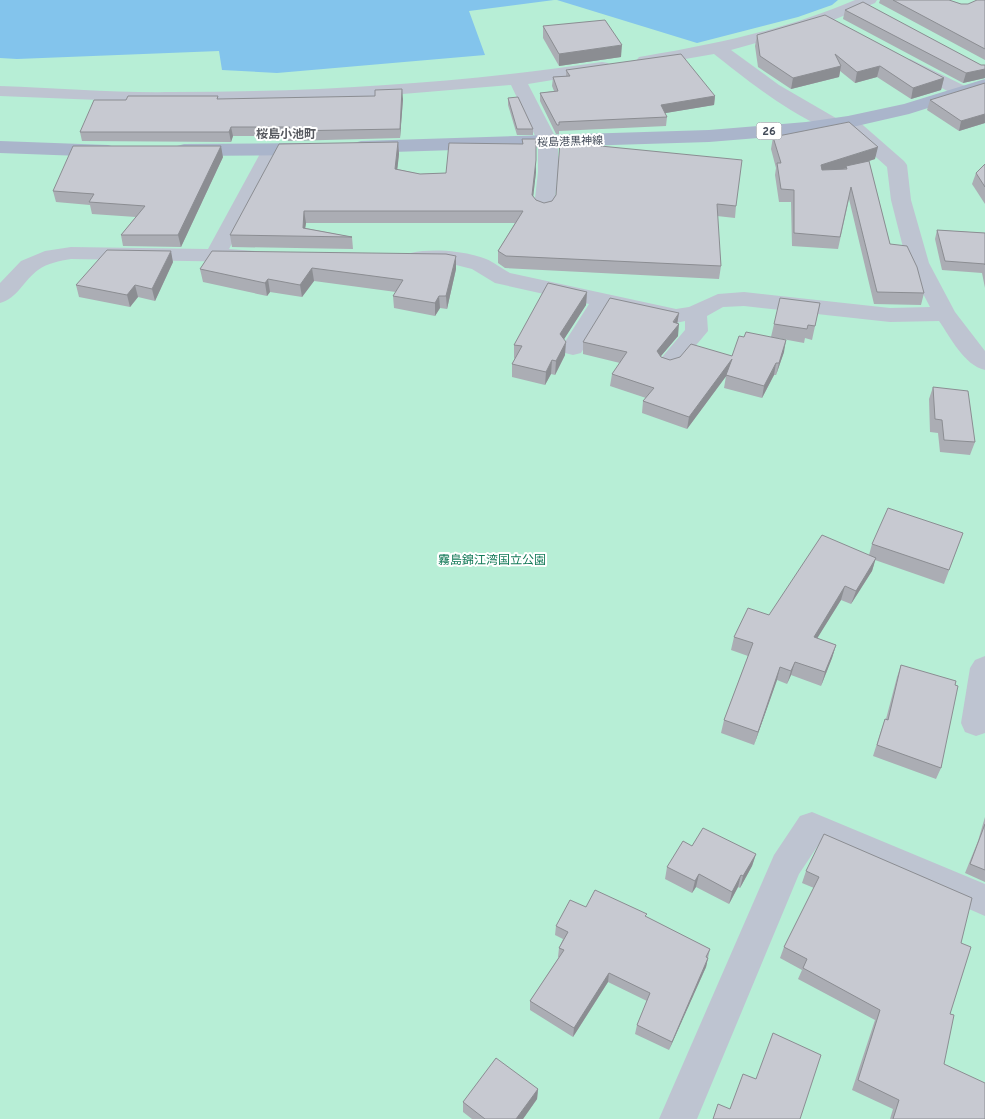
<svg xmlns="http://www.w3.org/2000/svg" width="985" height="1119" font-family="Overpass,'Noto Sans JP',sans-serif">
  <rect width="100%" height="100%" fill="#eeebeb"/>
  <!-- green -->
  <rect fill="#b7eed6" x="0" y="0" width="985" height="1119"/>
  <!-- water -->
  <g fill="#83c4ec">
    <polygon points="0,0 554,0 469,11 485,55 277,73 222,70 219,51 17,59 0,58"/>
    <polygon points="557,0 838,0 832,5 798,17 697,43"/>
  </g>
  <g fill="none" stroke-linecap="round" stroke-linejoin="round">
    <!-- minor -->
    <g fill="#bec4d1" fill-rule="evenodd">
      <path d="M855,0H877L875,3L821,25L731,50L779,85L841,121L849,117L856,119L904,161L907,165L911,200L929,263L955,312L985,351V370C964,365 951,338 939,321L890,322L744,306L723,307L707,316L708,331L677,368L669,370L661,368L657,363L685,330V321L676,323L608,308L581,353L573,355L565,353L561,348L589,304L495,283L472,269L456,265L411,263L408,258L411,253C433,248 465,251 486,259C494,262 502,269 510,273L676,309L689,307L718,294L744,292L890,308L930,307L907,263L891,200L887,167L841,126L833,130C798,121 743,77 714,54L645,66L639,65L636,61L639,57L645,56C717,44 787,29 855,0Z"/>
      <polygon points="910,59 967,87 970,91 967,95 961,96 955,95 904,68 901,64 904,60"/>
      <path d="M602,62L608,63L611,67L608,71L528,84L558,142V172L554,207L551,211L544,213L537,211L534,207L538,172V142L511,85L343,99L172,103L0,96V86C58,88 116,93 173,92C317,92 460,83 602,62Z"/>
      <path d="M272,144L279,146L282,150L229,249L255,251L258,256L255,261L247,262L71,259C59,261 48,263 38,270C24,280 17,299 0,303V283L21,261L45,251L71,247L208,249L262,150L265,146Z"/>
      <polygon points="985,656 985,733 976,736 965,732 961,723 970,668 975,660"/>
      <polygon points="812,812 985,884 985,916 819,844 799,874 697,1119 659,1119 774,855 800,816"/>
    </g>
    <!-- major -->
    <g fill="#aab5cb" fill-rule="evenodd">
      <polygon points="985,79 985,90 909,114 848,128 806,134 709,142 361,153 354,151 351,147 354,143 361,141 709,130 806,122 848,116 904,104"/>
      <polygon points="0,141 108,145 115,147 118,151 115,155 108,157 0,153"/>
      <polygon points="313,143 320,145 323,149 320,153 313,155 184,156 177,154 174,150 177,146 184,144"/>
    </g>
  </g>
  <!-- wall -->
  <g fill="#abadb4">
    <polygon points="880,0 949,0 961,4 968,4 985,0 985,60 879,3"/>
    <polygon points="845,10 981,65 985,65 985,78 963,83 843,19"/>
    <polygon points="543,26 621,57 559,66 543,38"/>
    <polygon points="757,35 944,78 941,90 911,99 877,77 855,83 840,71 839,77 791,89 758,67 755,46"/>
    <polygon points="566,70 715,96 714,105 665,113 667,117 666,126 559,131 559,134 556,134 540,101 540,93 554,91 552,86 553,77 566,76"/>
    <polygon points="985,83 985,123 959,131 927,110 930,100"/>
    <polygon points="218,96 218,99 403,99 400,138 288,141 288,136 233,136 231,142 82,141 80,132 126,100"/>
    <polygon points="508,98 533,129 533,135 517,135 508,105"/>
    <polygon points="773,137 875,159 869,161 890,244 924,293 921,305 874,304 849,199 838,249 792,246 791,202 779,202 775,175 776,168 771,149"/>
    <polygon points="522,139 536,172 533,196 536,200 544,203 552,201 556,195 560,142 736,206 735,218 717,216 721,266 719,279 505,268 498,263 498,251 515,223 306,223 305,228 352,237 353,249 232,247 230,235 398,142 399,154 397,169 420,174 446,173 522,144"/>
    <polygon points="223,157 181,247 123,246 121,235 136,217 92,214 90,205 56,202 53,191"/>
    <polygon points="985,164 985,204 972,184 976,173"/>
    <polygon points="937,230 985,233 985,288 982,273 942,270 935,239"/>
    <polygon points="212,251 456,269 447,309 440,308 435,316 394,308 393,296 396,292 314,281 302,297 270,292 267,296 203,282 200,269"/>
    <polygon points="173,262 155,301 138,297 130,307 79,297 76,285"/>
    <polygon points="587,292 586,305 564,339 565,355 555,375 551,374 545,385 512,377 512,364 515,359 514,358 514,345"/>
    <polygon points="820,303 812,340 805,338 804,343 777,338 784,352 776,375 774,375 762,398 724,388 726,376 687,429 642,413 643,401 646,398 610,386 612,374 620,363 583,354 583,342 679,313 677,323 678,336 661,356 661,357 670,360 732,356 744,337 771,337 774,324"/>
    <polygon points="933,387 975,442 970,455 940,452 938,433 930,432 929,399"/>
    <polygon points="963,533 944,584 875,560 872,571 851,604 841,600 817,638 836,645 832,658 821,686 791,675 787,684 777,680 754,745 721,733 724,720 748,656 731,650 734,637 869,555 872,544"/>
    <polygon points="901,665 941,768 936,779 873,756 881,731 885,719 886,719 897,677"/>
    <polygon points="985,817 985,882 965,873 978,841"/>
    <polygon points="692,846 756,854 752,866 740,888 738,887 729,904 696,887 692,893 665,879 667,867"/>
    <polygon points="806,871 961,943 950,1014 944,1064 985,1119 890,1119 893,1109 852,1090 875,1020 798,979 802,970 780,958 784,947 814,888 802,883"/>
    <polygon points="646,917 710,949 706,967 669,1050 635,1034 637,1025 647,1001 608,982 573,1037 530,1010 530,1001 559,957 558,957 559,948 563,939 555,935 556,926"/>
    <polygon points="538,1089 537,1099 523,1119 472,1119 463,1112 463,1102"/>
  </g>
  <!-- shaded-wall -->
  <g fill="#8b8d92">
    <polygon points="622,45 621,57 559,66 559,54"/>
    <polygon points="841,66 839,77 791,89 793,78"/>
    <polygon points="880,66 877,77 855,83 857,72"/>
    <polygon points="985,69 985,78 963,83 966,73"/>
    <polygon points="944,78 941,90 911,99 913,88"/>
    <polygon points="402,89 403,99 400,138 400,129"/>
    <polygon points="715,96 714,105 660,114 661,105"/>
    <polygon points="985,114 985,123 959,131 961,121"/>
    <polygon points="231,127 233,136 231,142 229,132"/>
    <polygon points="398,142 399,154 396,181 395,169"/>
    <polygon points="221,146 223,157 181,247 178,235"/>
    <polygon points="878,147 875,159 847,168 846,166 846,168 819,177 821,165"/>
    <polygon points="536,160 536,172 532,207 532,195"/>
    <polygon points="304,211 306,223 304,236 303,228"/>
    <polygon points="171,251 173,262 155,301 152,289"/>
    <polygon points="456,256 456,269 447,309 446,296"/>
    <polygon points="312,268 314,281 302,297 300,285"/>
    <polygon points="268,279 270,292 267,296 265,283"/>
    <polygon points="135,285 138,297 130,307 127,295"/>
    <polygon points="587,292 586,305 559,347 560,334"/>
    <polygon points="439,296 440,308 435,316 435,303"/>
    <polygon points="679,313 677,325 679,324 678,336 655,363 657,351"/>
    <polygon points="786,340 784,352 776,375 779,363"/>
    <polygon points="566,342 565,355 555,375 556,361"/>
    <polygon points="732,359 730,371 687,429 689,417"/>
    <polygon points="552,360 551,374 545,385 546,372"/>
    <polygon points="776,363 774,375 762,398 764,386"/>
    <polygon points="876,558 872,571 851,604 856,591"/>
    <polygon points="845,586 841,600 810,650 814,637"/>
    <polygon points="836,645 832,658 821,686 825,672"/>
    <polygon points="795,662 791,675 787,684 791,671"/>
    <polygon points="780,667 777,680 754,745 758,732"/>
    <polygon points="756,854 752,866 740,888 743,876"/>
    <polygon points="699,874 696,887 692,893 695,881"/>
    <polygon points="741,875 738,887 729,904 732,892"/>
    <polygon points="708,958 706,967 669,1050 672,1042"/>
    <polygon points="609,973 608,982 573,1037 574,1028"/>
    <polygon points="538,1089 537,1099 523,1119 516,1119"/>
  </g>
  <!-- building -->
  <g fill="#c7c9d1" stroke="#8b8d92">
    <polygon points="893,0 949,0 961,4 968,4 977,0 985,0 985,49"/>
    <polygon points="863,2 981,65 985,65 985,69 966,73 845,10"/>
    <polygon points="825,15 944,78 913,88 880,66 857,72 835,54 841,66 793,78 760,56 757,35"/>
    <polygon points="605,20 622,45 559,54 543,26"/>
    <polygon points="681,54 715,96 661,105 667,117 559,122 559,125 557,125 540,93 558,91 553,77 570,76 566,70"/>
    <polygon points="985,83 985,114 961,121 930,100"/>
    <polygon points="402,89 400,129 287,131 290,127 231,127 229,132 80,132 94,100 126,100 128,96 218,96 217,99 375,96 375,90"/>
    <polygon points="518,97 533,129 517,129 508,98"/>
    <polygon points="849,122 878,147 821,165 822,170 847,169 846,166 869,161 890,244 907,246 917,267 924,293 877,292 851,187 840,237 794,233 794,190 781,189 777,163 781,163 773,137"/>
    <polygon points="522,139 536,139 536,160 532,195 536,200 544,203 552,201 556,195 560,142 742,160 736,206 717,204 721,266 506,256 498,251 523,211 304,211 303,228 352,237 230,235 279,144 398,142 395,169 420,174 446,173 449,143 523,144"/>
    <polygon points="73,146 221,146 178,235 121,235 145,206 89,202 94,194 53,191"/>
    <polygon points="985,164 985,187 976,173"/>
    <polygon points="937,230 985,233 985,265 985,264 945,261"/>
    <polygon points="107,250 171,251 152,289 135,285 127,295 76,285"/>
    <polygon points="212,251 446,254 456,256 446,296 439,296 435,303 393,296 403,280 312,268 300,285 268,279 265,283 200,269"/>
    <polygon points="548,283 587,292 560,334 566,342 556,361 552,360 546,372 512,364 522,346 514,345"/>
    <polygon points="610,298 679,313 673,322 679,324 657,351 661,357 670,360 680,357 691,344 732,356 739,336 744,337 746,332 786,340 779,363 776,363 764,386 726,375 732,359 689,417 643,401 654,388 612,374 627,352 583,342"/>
    <polygon points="780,298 820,303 815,326 808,325 807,329 774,324"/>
    <polygon points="933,387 968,391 975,442 944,440 942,420 935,419"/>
    <polygon points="888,508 963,533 949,570 872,544"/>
    <polygon points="822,535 876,558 856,591 845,586 814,637 836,645 825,672 795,662 791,671 780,667 758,732 724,720 753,643 734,637 748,608 769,615"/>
    <polygon points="901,665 956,681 955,685 958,686 941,768 877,745 885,719 888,720"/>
    <polygon points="985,824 985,870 970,864"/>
    <polygon points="703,828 756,854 743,876 741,875 732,892 699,874 695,881 667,867 683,841 692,846"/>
    <polygon points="824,834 972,898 961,943 971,947 950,1014 954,1015 944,1064 985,1083 985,1119 893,1119 899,1100 858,1080 880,1010 803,968 807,959 784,947 819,877 806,871"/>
    <polygon points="595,890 647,914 645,916 710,949 706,957 708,958 672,1042 637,1025 650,993 609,973 574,1028 530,1001 564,950 559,948 568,932 556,926 570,900 586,907"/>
    <polygon points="773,1033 821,1055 800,1119 713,1119 718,1104 730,1109 743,1074 756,1079"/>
    <polygon points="496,1058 538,1089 516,1119 485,1119 463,1102"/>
  </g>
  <g text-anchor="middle" stroke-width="4" stroke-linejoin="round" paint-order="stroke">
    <!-- shield labels -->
    <rect fill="#fff" stroke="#7b818b" stroke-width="1" x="756.5" y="122.5" width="25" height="17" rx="4"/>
    <g font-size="11" font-weight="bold" fill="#434b59">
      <text x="769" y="135">26</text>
    </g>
    <!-- far-street labels -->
    <g font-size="11" fill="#434b59" stroke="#fff">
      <text transform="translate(570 141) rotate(-2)" y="4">桜島港黒神線</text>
    </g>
    <!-- far-quarter labels -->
    <g font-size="12" font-weight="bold" fill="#585a60" stroke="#fff">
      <text x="286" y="138">桜島小池町</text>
    </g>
    <!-- park labels -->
    <g font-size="12" fill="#147a58" stroke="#fff">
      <text x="492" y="564">霧島錦江湾国立公園</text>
    </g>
  </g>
</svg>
